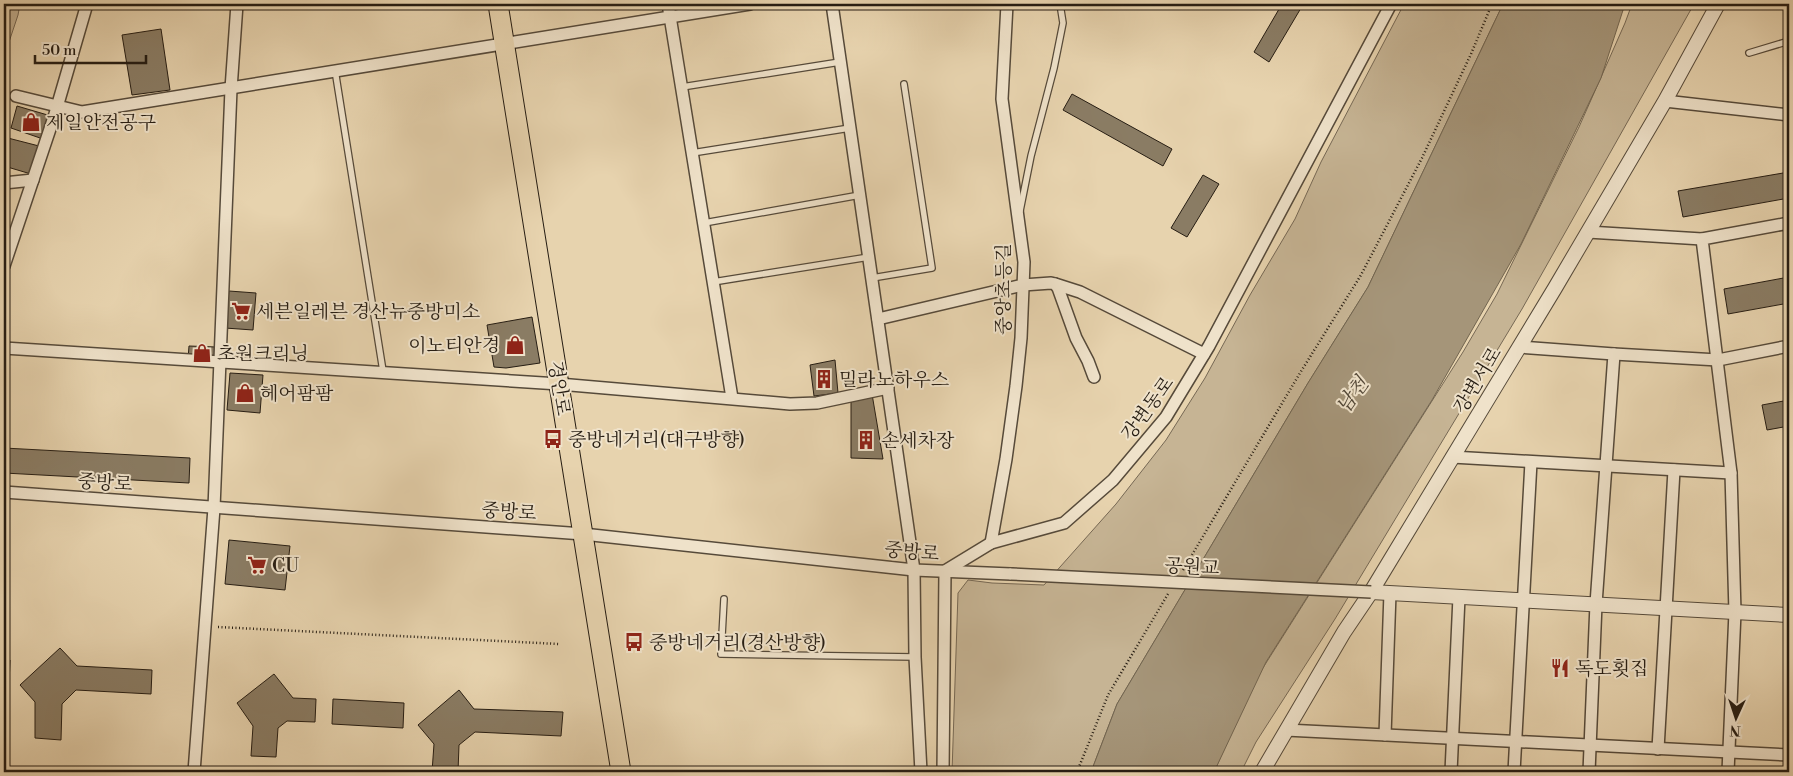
<svg xmlns="http://www.w3.org/2000/svg" width="1793" height="776" font-family="'Libre Bodoni','Noto Serif KR',serif">
  <rect width="100%" height="100%" fill="#e7d3ae"/>
  <filter id="stains"><feTurbulence type="fractalNoise" baseFrequency=".004" numOctaves="4"/><feColorMatrix values="0 0 0 0 .2 0 0 0 0 .09 0 0 0 0 .02 0 0 0 .5 -.17"/></filter>
  <radialGradient id="worn" r=".72"><stop offset=".6" stop-color="#630" stop-opacity="0"/><stop offset="1" stop-color="#630" stop-opacity=".3"/></radialGradient>
  <!-- green -->
  <g fill="#c6b494" stroke="#766854">
    <polygon points="4,4 20,4 18,15 4,57"/>
    <polygon points="1404,4 1503,4 1368,287 1308,383 1117,704 1091,772 952,772 958,593 968,580 992,583 1044,585 1116,504 1166,440 1205,378 1250,295 1295,219 1321,162"/>
    <polygon points="1632,4 1694,4 1522,309 1335,619 1256,742 1241,772 1214,772 1254,682 1463,352 1497,294 1579,127 1625,23"/>
  </g>
  <!-- water -->
  <polygon fill="#a59579" stroke="#726550" points="1503,4 1625,4 1601,78 1521,244 1432,400 1266,662 1214,772 1091,772 1117,704 1308,383 1368,287"/>
  <!-- building -->
  <g fill="#8a7c64" stroke="#261d13">
    <polygon points="1282,4 1293,4 1301,8 1269,62 1254,52"/>
    <polygon points="161,29 170,90 132,95 122,35"/>
    <polygon points="1072,94 1172,149 1163,166 1063,110"/>
    <polygon points="17,106 51,116 43,139 11,128"/>
    <polygon points="4,137 39,146 31,174 4,166"/>
    <polygon points="1789,172 1789,198 1683,217 1678,191"/>
    <polygon points="1203,175 1219,184 1187,237 1171,228"/>
    <polygon points="1789,277 1789,303 1728,314 1724,289"/>
    <polygon points="229,291 256,293 253,330 225,328"/>
    <polygon points="532,317 540,363 506,368 494,367 487,325"/>
    <polygon points="189,346 216,347 216,360 188,359"/>
    <polygon points="835,360 838,393 814,396 810,365"/>
    <polygon points="230,373 263,375 260,413 227,410"/>
    <polygon points="872,394 883,459 851,458 851,402"/>
    <polygon points="1789,400 1789,426 1767,430 1762,405"/>
    <polygon points="4,448 190,458 189,483 4,473"/>
    <polygon points="229,540 290,546 285,590 225,584"/>
    <polygon points="60,648 77,666 152,670 151,694 76,690 62,704 61,740 35,738 35,702 20,685"/>
    <polygon points="4,660 10,660 9,685 4,684"/>
    <polygon points="274,674 293,698 316,699 315,722 287,721 278,728 276,757 251,756 253,726 237,703"/>
    <polygon points="459,690 474,709 563,712 561,736 475,732 459,745 458,772 432,772 434,744 418,725"/>
    <polygon points="333,699 404,703 403,728 332,724"/>
  </g>
  <g fill="none" stroke-linecap="round" stroke-linejoin="round">
    <!-- service casing -->
    <g stroke="#564a3a" stroke-width="8">
      <g id="service">
        <polyline points="1749,53 1789,41"/>
        <polyline points="335,70 383,371"/>
        <polyline points="682,87 840,62"/>
        <polyline points="692,153 850,128"/>
        <polyline points="1020,211 1031,156 1054,68 1063,23 1060,4"/>
        <polyline points="704,223 860,195"/>
        <polyline points="872,278 932,268 904,84"/>
        <polyline points="713,282 869,257"/>
        <polyline points="724,599 721,654 915,657"/>
      </g>
    </g>
    <!-- minor casing -->
    <g stroke="#564a3a" stroke-width="14">
      <g id="minor">
        <polyline points="668,4 732,398"/>
        <polyline points="832,4 914,570 915,657 921,772"/>
        <polyline points="16,96 82,112 750,4"/>
        <polyline points="1665,101 1789,115"/>
        <polyline points="4,183 33,180"/>
        <polyline points="1588,232 1702,239"/>
        <polyline points="4,266 55,114 87,4"/>
        <polyline points="1055,284 1080,292 1204,354"/>
        <polyline points="878,319 1023,285 1051,283 1055,284 1058,288 1076,338 1088,361 1094,377"/>
        <polyline points="1519,347 1614,354 1596,604 1589,772"/>
        <polyline points="4,348 559,384 790,404 817,403 888,388"/>
        <polyline points="1614,354 1718,360 1789,346"/>
        <polyline points="1452,457 1731,473"/>
        <polyline points="4,492 583,534 914,570 1011,574"/>
        <polyline points="991,543 1006,459 1016,386 1021,338 1024,262 1002,99 1007,4"/>
        <polyline points="1286,730 1789,755"/>
        <polyline points="1385,735 1390,593"/>
        <polyline points="1658,749 1674,470"/>
        <polyline points="194,772 214,508 231,89 237,4"/>
        <polyline points="943,772 945,571 991,543 1064,523 1113,480 1166,417 1209,346 1391,4"/>
        <polyline points="1451,772 1459,597"/>
        <polyline points="1514,772 1531,462"/>
        <polyline points="1728,772 1735,612 1731,473 1702,239 1789,223"/>
      </g>
    </g>
    <!-- tertiary casing -->
    <g stroke="#564a3a" stroke-width="16">
      <g id="tertiary">
        <polyline points="1371,592 1789,615"/>
        <polyline points="1262,772 1344,632 1371,592 1555,288 1665,101 1718,4"/>
      </g>
    </g>
    <!-- primary casing -->
    <g stroke="#261d13" stroke-width="21">
      <polyline id="primary" points="498,4 621,772"/>
    </g>
    <!-- path -->
    <g stroke="#261d13" stroke-width="2.5" stroke-dasharray="1 2.5" stroke-linecap="butt">
      <polyline points="1183,570 1300,373 1361,275 1422,158 1471,54 1492,4"/>
      <polyline points="218,627 559,644"/>
      <polyline points="1077,772 1108,695 1168,594"/>
    </g>
    <!-- service -->
    <use href="#service" stroke="#efe2ca" stroke-width="5.5"/>
    <!-- minor -->
    <use href="#minor" stroke="#efe2ca" stroke-width="11"/>
    <!-- tertiary -->
    <use href="#tertiary" stroke="#efe2ca" stroke-width="14"/>
    <!-- primary -->
    <use href="#primary" stroke="#e7d3ae" stroke-width="19"/>
    <!-- minor-bridge casing -->
    <g stroke="#564a3a" stroke-width="14" stroke-linecap="butt">
      <polyline id="minor-bridge" points="1011,574 1371,592"/>
    </g>
    <!-- minor-bridge -->
    <use href="#minor-bridge" stroke="#efe2ca" stroke-width="11"/>
  </g>
  <!-- icons -->
  <defs>
    <g id="shop-bare" transform="scale(1.5)"><path d="M-5-2.5h2.3a2.7 3.5 0 0 1 5.4 0H5L5.5 6h-11ZM-1.5-2.5h3a1.5 2.3 0 0 0-3 0Z" fill="#8f2418" stroke="#efe2ca" stroke-width="2.5" paint-order="stroke"/></g>
    <g id="supermarket-bare" transform="scale(1.5)"><path d="M-6-5.5h2.5l.6 2H6L4.5 2H-2.5L-4.4-4H-6ZM-1.5 3.2a1.3 1.3 0 1 0 .1 0ZM3 3.2a1.3 1.3 0 1 0 .1 0Z" fill="#8f2418" stroke="#efe2ca" stroke-width="2.5" paint-order="stroke"/></g>
    <g id="building-bare" transform="scale(1.5)"><path d="M-4-6H4V6H1V3H-1V6H-4ZM-2.5-4.3h1.7v1.8h-1.7ZM.8-4.3h1.7v1.8H.8ZM-2.5-1h1.7V.8h-1.7ZM.8-1h1.7V.8H.8Z" fill="#8f2418" stroke="#efe2ca" stroke-width="2.5" paint-order="stroke"/></g>
    <g id="bus-bare" transform="scale(1.5)"><path d="M-5-6H5V4H4V6H2V4H-2V6H-4V4H-5ZM-3.5-4V0h7V-4ZM-3.5 1.2v1.5H-2V1.2ZM2 1.2v1.5H3.5V1.2Z" fill="#8f2418" stroke="#efe2ca" stroke-width="2.5" paint-order="stroke"/></g>
    <g id="restaurant-bare" transform="scale(1.5)"><path d="M-5-6h1v4h1v-4h1v4h1v-4h1v5L-1.5 .5V6h-2V.5L-5-1ZM5-6V6H3V1.5H1.5Q1.5-4 5-6Z" fill="#8f2418" stroke="#efe2ca" stroke-width="2.5" paint-order="stroke"/></g>
  </defs>
  <g fill-rule="evenodd">
    <use href="#shop-bare" x="31" y="122"/>
    <use href="#supermarket-bare" x="241" y="311"/>
    <use href="#shop-bare" x="515" y="345"/>
    <use href="#shop-bare" x="202" y="353"/>
    <use href="#building-bare" x="824" y="379"/>
    <use href="#shop-bare" x="245" y="393"/>
    <use href="#bus-bare" x="553" y="439"/>
    <use href="#building-bare" x="866" y="440"/>
    <use href="#supermarket-bare" x="257" y="565"/>
    <use href="#bus-bare" x="634" y="642"/>
    <use href="#restaurant-bare" x="1560" y="668"/>
  </g>
  <g text-anchor="middle" stroke-width="4" stroke-linejoin="round" paint-order="stroke">
    <!-- poi labels -->
    <g font-size="19" fill="#261d13" stroke="#efe2ca" text-anchor="start">
      <text x="46" y="129">제일안전공구</text>
      <text x="256" y="318">세븐일레븐 경산뉴중방미소</text>
      <text x="500" y="352" text-anchor="end">이노티안경</text>
      <text x="217" y="360">초원크리닝</text>
      <text x="839" y="386">밀라노하우스</text>
      <text x="260" y="400">헤어팜팜</text>
      <text x="568" y="446">중방네거리(대구방향)</text>
      <text x="881" y="447">손세차장</text>
      <text x="272" y="572">CU</text>
      <text x="649" y="649">중방네거리(경산방향)</text>
      <text x="1575" y="675">독도횟집</text>
    </g>
    <!-- street labels -->
    <g font-size="19" fill="#261d13" stroke="#efe2ca">
      <text transform="translate(1003 289) rotate(-90)" y="7">중앙초등길</text>
      <text transform="translate(1477 380) rotate(-59)" y="7">강변서로</text>
      <text transform="translate(560 388) rotate(81)" y="7">경안로</text>
      <text transform="translate(1147 408) rotate(-54)" y="7">강변동로</text>
      <text transform="translate(105 482) rotate(4)" y="7">중방로</text>
      <text transform="translate(509 511) rotate(4)" y="7">중방로</text>
      <text transform="translate(912 551) rotate(5)" y="7">중방로</text>
      <text transform="translate(1192 566) rotate(3)" y="7">공원교</text>
    </g>
    <!-- water labels -->
    <g font-size="20" font-style="italic" fill="#524737" stroke="#efe2ca">
      <text transform="translate(1352 395) rotate(-54)" y="7">남천</text>
    </g>
  </g>
  <!-- margin -->
  <rect width="1793" height="776" fill="none" stroke="#e7d3ae" stroke-width="20"/>
  <rect x="5" y="5" width="1783" height="766" fill="none" stroke="#261d13" stroke-width="2.5"/>
  <rect x="10" y="10" width="1773" height="756" fill="none" stroke="#261d13"/>
  <!-- north arrow -->
  <g transform="translate(1736 718) rotate(183)" stroke="#efe2ca" stroke-width="4" paint-order="stroke">
  <path d="M0-4L9 19L0 12L-9 19Z" fill="#261d13"/>
  <text y="-8" font-size="14" font-weight="bold" text-anchor="middle" fill="#261d13">N</text>
  </g>
  <!-- scale -->
  <path d="M35 55v8h111v-8" fill="none" stroke="#261d13" stroke-width="2.5"/>
  <text x="42" y="55" font-size="15" fill="#261d13" stroke="#efe2ca" stroke-width="4" paint-order="stroke">50 m</text>
  <rect width="100%" height="100%" filter="url(#stains)"/>
  <rect width="100%" height="100%" fill="url(#worn)"/>
</svg>
